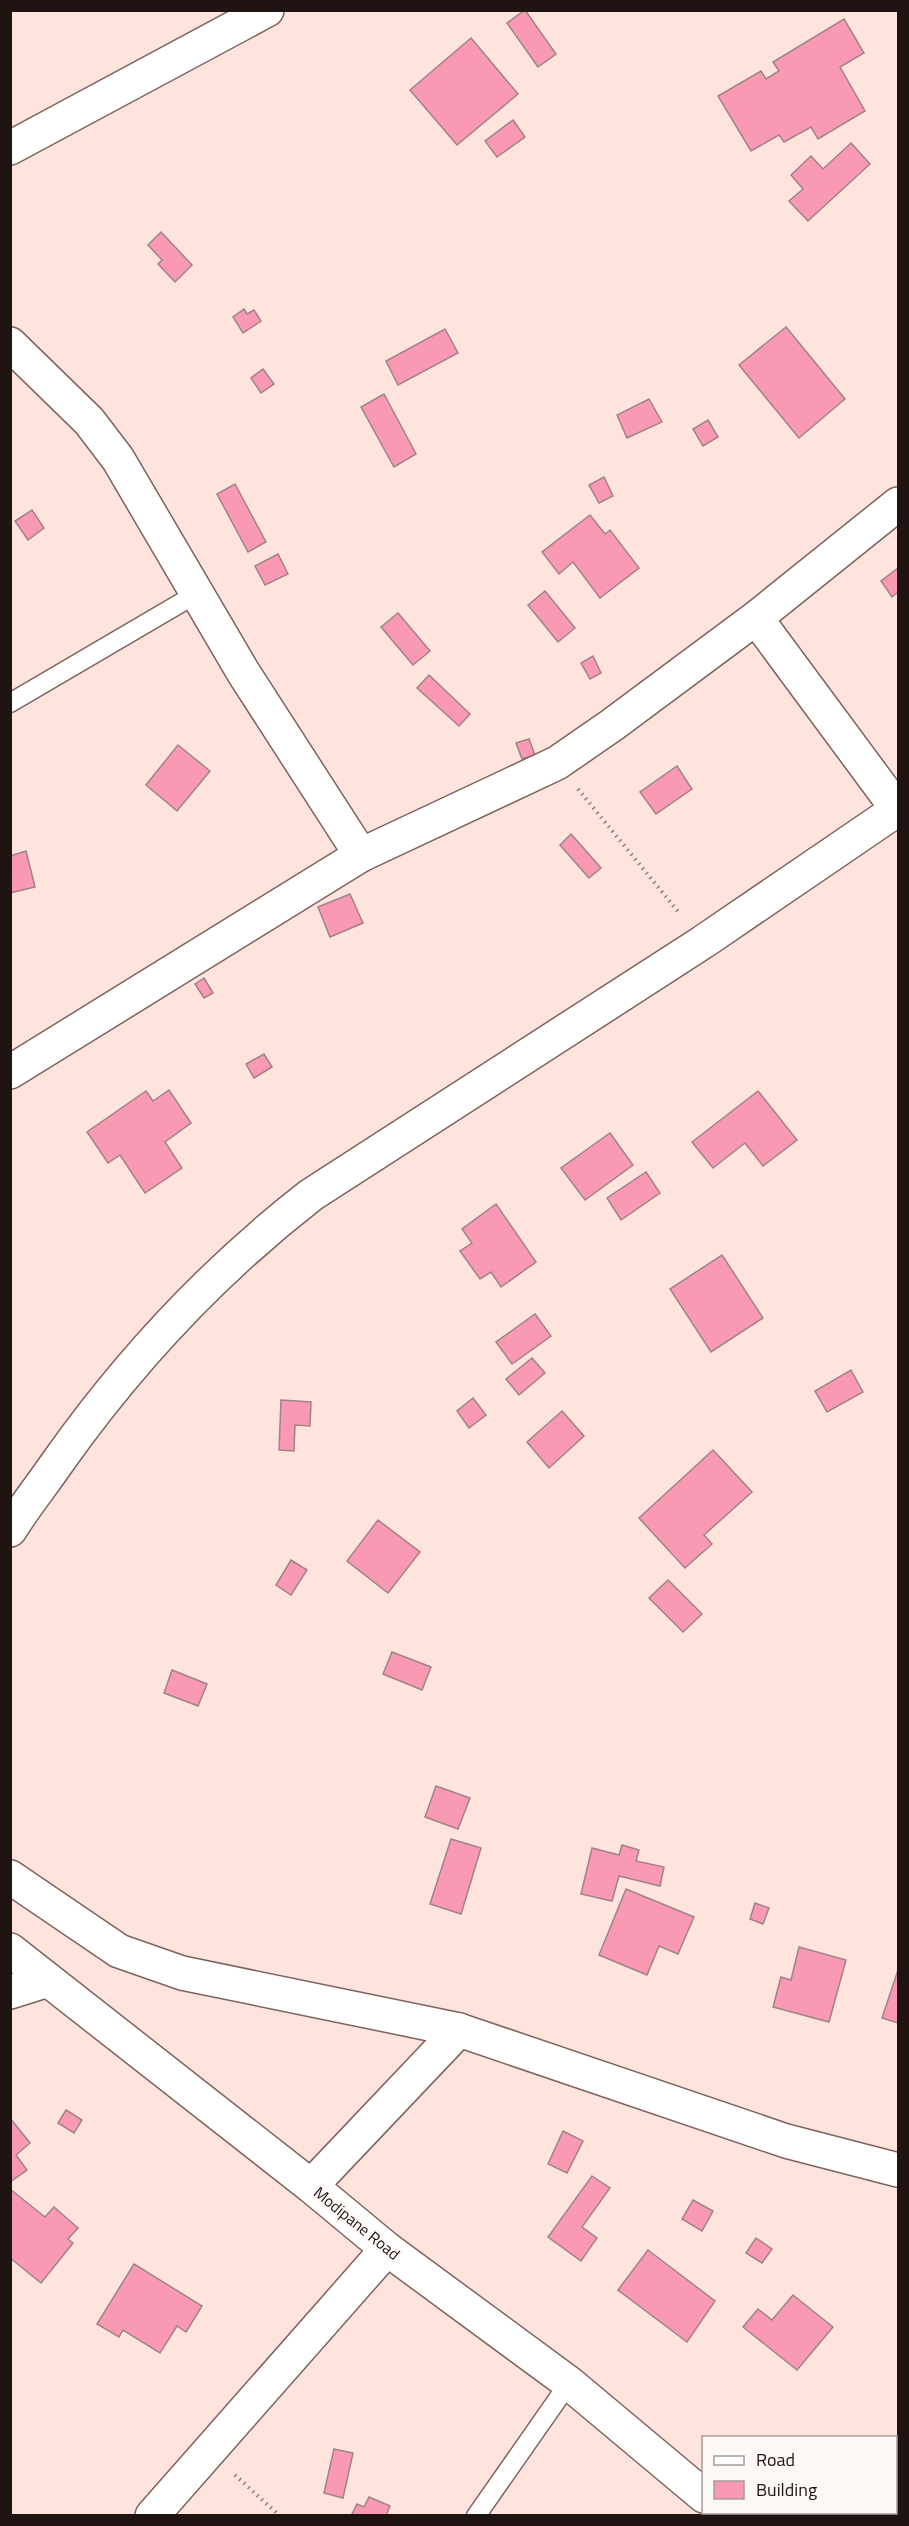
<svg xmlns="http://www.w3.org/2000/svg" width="909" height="2526" font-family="'Titillium Web',sans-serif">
  <rect width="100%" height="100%" fill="#ffe4de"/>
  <!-- building -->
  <g fill="#fa99b3" stroke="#a08289" stroke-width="1.5">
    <polygon points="525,10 556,54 538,67 507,23"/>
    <polygon points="844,19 864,53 840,67 865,111 818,139 811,127 784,142 779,135 751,151 718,96 761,71 766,79 779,71 773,62"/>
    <polygon points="471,38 518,94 457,145 410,90"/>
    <polygon points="513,120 525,137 497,157 485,141"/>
    <polygon points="851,143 870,164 808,221 789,201 803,189 791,175 811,156 823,169"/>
    <polygon points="161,232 192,265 175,282 158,264 162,260 148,245"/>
    <polygon points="244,309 247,314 254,310 261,321 243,333 233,317"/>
    <polygon points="786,327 845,399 799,438 739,365"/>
    <polygon points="445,329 458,353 398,385 386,361"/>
    <polygon points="263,369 274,384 261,393 251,378"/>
    <polygon points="384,394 416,454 394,467 361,407"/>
    <polygon points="649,399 662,422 627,438 617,415"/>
    <polygon points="708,420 718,437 703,446 693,429"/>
    <polygon points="604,477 613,496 599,503 589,485"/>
    <polygon points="235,484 266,542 248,552 217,494"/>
    <polygon points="32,510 44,528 28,540 15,521"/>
    <polygon points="590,515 605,534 610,530 639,568 600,598 573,562 559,574 542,552"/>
    <polygon points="278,554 288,574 265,585 255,566"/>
    <polygon points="898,568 898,592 892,597 881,581"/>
    <polygon points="545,591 575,628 558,642 528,605"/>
    <polygon points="398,613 430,651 413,665 381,627"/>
    <polygon points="593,656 601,673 590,679 581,663"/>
    <polygon points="429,675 470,714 459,726 417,688"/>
    <polygon points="529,739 535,755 522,759 516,743"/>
    <polygon points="178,745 210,771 177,811 146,785"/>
    <polygon points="677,766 692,789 656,814 640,792"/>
    <polygon points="571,834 601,868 589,878 560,845"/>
    <polygon points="26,851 35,887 10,893 10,856"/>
    <polygon points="350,894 363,923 330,937 318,907"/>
    <polygon points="204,978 213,993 204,998 195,984"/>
    <polygon points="264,1054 272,1067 254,1078 246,1064"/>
    <polygon points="169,1090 191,1123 165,1142 182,1168 145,1193 120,1155 108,1163 87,1132 146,1091 153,1101"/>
    <polygon points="758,1091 797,1140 763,1166 745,1143 713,1168 692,1142"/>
    <polygon points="610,1133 633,1165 585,1200 561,1168"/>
    <polygon points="646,1172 660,1193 621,1220 607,1198"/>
    <polygon points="496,1204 536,1262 501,1287 491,1272 480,1279 460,1251 472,1243 462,1229"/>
    <polygon points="722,1255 763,1318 711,1352 670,1289"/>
    <polygon points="535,1314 551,1336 512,1364 496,1342"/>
    <polygon points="532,1358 545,1373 519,1395 506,1379"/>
    <polygon points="851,1370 863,1392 827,1412 815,1391"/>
    <polygon points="473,1398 486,1415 469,1428 457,1411"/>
    <polygon points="281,1400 311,1402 310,1426 295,1425 294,1451 279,1450"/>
    <polygon points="562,1411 584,1436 549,1468 527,1442"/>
    <polygon points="713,1450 752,1492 704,1535 712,1544 685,1568 639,1518"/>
    <polygon points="378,1520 420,1552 388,1593 347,1561"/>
    <polygon points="291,1560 307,1570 291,1595 276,1585"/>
    <polygon points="668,1580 702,1614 683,1632 649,1598"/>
    <polygon points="392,1652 431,1667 422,1690 383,1674"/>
    <polygon points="172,1670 207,1684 198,1706 164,1693"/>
    <polygon points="436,1786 470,1798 458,1829 425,1817"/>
    <polygon points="451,1839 481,1848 461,1914 430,1904"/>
    <polygon points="622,1845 639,1850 636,1861 664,1867 660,1886 619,1876 612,1901 581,1894 592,1848 619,1855"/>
    <polygon points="626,1889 694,1917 678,1954 659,1946 647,1975 599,1955"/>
    <polygon points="755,1903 769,1908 763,1924 750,1919"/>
    <polygon points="799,1947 846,1960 829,2022 773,2007 781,1977 791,1980"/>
    <polygon points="898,1970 898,2023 882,2018"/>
    <polygon points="66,2110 82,2120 74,2133 58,2123"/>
    <polygon points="10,2118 30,2143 16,2155 27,2170 10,2182"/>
    <polygon points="563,2131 583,2141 567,2173 548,2164"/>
    <polygon points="592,2176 610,2188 582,2227 597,2238 581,2261 548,2237"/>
    <polygon points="10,2189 45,2217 54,2207 78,2228 68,2239 73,2243 41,2283 10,2258"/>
    <polygon points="693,2200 713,2211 702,2231 682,2219"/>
    <polygon points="756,2238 772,2249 762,2263 746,2253"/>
    <polygon points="648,2250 715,2301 687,2342 618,2290"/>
    <polygon points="134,2264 202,2306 186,2332 177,2326 160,2353 123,2330 119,2337 97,2324"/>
    <polygon points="793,2295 833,2327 797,2370 743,2327 758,2309 772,2320"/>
    <polygon points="334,2449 353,2453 343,2498 324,2493"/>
    <polygon points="369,2497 390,2506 386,2516 351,2516 357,2504 364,2507"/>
  </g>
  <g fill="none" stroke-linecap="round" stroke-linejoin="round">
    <!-- service casing -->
    <g stroke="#7e625c" stroke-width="21">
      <g id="service">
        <polyline points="10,703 196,594"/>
        <polyline points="476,2516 569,2383"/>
      </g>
    </g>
    <!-- minor casing -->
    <g stroke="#7e625c" stroke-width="36">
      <g id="minor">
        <polyline points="10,148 267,10"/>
        <polyline points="10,344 89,421 118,459 243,672 361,855"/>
        <polyline points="756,618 898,810"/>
        <polyline points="10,1072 361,855 557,763 612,725 756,618 898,504"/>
        <path d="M10,1530C24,1507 42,1485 57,1463C129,1361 212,1272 311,1195L703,942L898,809"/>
        <polyline points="10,1877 119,1951 182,1973 459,2030 786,2141 898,2170"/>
        <polyline points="10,1992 48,1980"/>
        <polyline points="311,2186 459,2030"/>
        <polyline points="152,2516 387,2249"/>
      </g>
    </g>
    <!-- secondary casing -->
    <g stroke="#7e625c" stroke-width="36">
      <g id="secondary">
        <polyline points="10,1950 311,2186 387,2249 569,2383 704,2496"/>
        <polyline points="723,2512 727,2516"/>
      </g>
    </g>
    <!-- path -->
    <g stroke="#917e7a" stroke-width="4" stroke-dasharray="1.5 4.5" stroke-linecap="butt">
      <polyline points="578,789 680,914"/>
      <polyline points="235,2475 280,2516"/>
    </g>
    <!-- service -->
    <use href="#service" stroke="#fff" stroke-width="18"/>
    <!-- minor -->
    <use href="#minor" stroke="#fff" stroke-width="33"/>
    <!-- secondary -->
    <use href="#secondary" stroke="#fff" stroke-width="33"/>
  </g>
  <g text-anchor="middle" stroke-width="5" stroke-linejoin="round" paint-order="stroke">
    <!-- street labels -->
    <g font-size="16" fill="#1f1411" stroke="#fdf7f5">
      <text transform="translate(357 2223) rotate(39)" y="6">Modipane Road</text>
    </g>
  </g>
  <!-- border -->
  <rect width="909" height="2526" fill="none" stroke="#1f1411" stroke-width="24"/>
  <!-- legend -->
  <rect x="702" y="2436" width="195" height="78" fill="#fdf7f5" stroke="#a49c9a" stroke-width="1.5"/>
  <rect x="714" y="2456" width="30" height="9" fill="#ffffff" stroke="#a49c9a" stroke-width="1.5"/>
  <text x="756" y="2466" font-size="18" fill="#1f1411">Road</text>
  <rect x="714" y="2481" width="30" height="18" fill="#fa99b3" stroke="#a49c9a" stroke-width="1.5"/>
  <text x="756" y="2496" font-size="18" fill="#1f1411">Building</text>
</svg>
